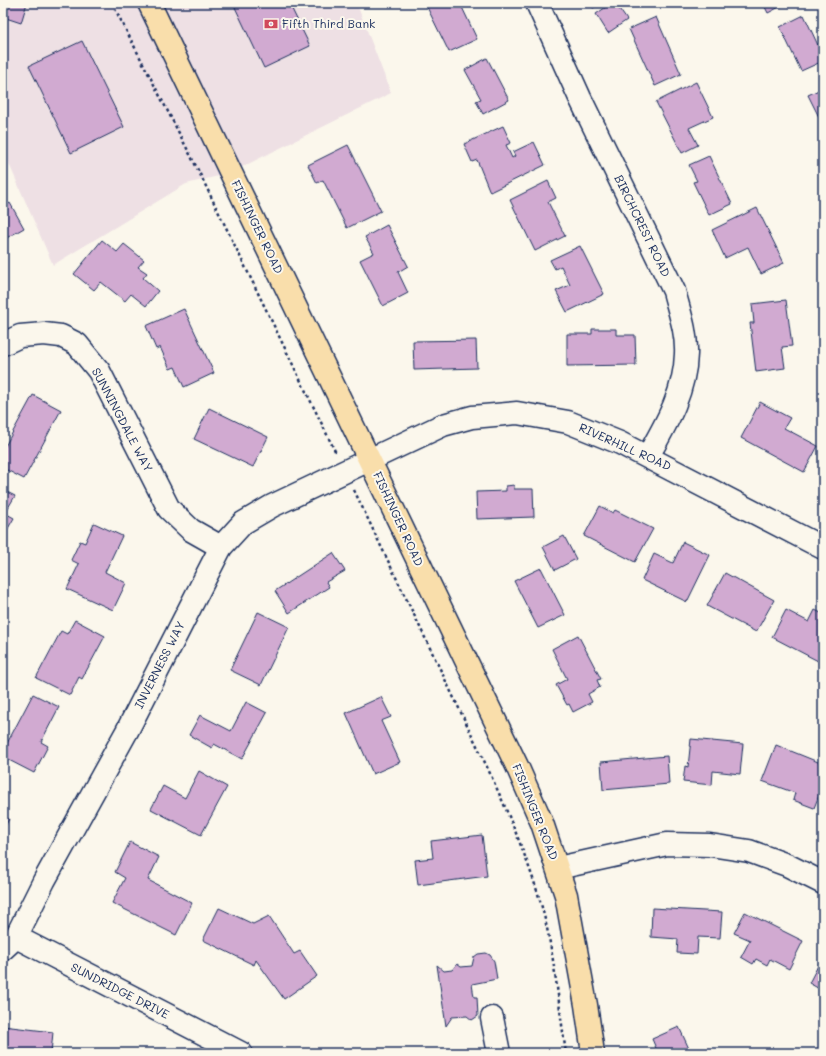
<svg xmlns="http://www.w3.org/2000/svg" width="826" height="1056" font-family="Mali,sans-serif">
  <rect width="100%" height="100%" fill="#fbf7ec"/>
  <filter id="ink" filterUnits="userSpaceOnUse"><feTurbulence type="fractalNoise" baseFrequency=".025" numOctaves="2"/><feDisplacementMap in="SourceGraphic" scale="8" xChannelSelector="R" yChannelSelector="G"/><feConvolveMatrix kernelMatrix="1 2 1 2 8 2 1 2 1" color-interpolation-filters="sRGB"/></filter>
  <g filter="url(#ink)">
    <!-- built -->
    <polygon fill="#eee0e4" points="3,3 364,3 358,7 391,93 230,173 186,184 53,265 3,150"/>
    <!-- building -->
    <g fill="#d1aad1" stroke="#1b2f5e">
      <polygon points="3,3 27,3 21,23 3,17"/>
      <polygon points="233,3 289,3 310,46 264,68"/>
      <polygon points="425,3 460,3 477,39 449,52"/>
      <polygon points="590,3 601,3 593,8"/>
      <polygon points="612,3 615,3 627,20 608,33 596,14"/>
      <polygon points="763,3 787,3 768,13"/>
      <polygon points="804,15 823,56 823,61 801,71 780,27"/>
      <polygon points="656,17 681,74 655,86 629,29"/>
      <polygon points="82,41 124,127 71,153 29,66"/>
      <polygon points="487,58 509,100 483,114 476,101 481,99 465,70"/>
      <polygon points="696,82 713,117 689,128 698,145 682,153 656,102"/>
      <polygon points="823,88 823,125 808,95"/>
      <polygon points="503,126 511,143 506,145 512,158 515,156 513,152 534,142 545,165 490,192 477,160 472,162 464,144"/>
      <polygon points="348,145 381,211 347,228 323,180 317,183 308,165"/>
      <polygon points="709,156 732,204 709,215 693,182 697,181 689,165"/>
      <polygon points="548,181 556,198 548,202 565,236 535,251 510,200"/>
      <polygon points="10,203 24,228 3,240 3,207"/>
      <polygon points="757,208 784,263 761,274 748,247 725,258 712,230"/>
      <polygon points="387,225 408,266 398,272 408,293 383,306 360,260 374,253 365,237"/>
      <polygon points="102,240 117,252 124,244 144,260 138,267 147,273 143,278 158,291 146,306 131,294 125,301 101,282 94,290 74,274"/>
      <polygon points="580,246 604,294 567,312 556,291 570,285 561,266 555,269 550,260"/>
      <polygon points="786,300 792,346 782,347 785,368 756,372 750,323 754,323 752,304"/>
      <polygon points="184,309 214,373 184,387 175,367 170,369 160,347 156,349 146,326"/>
      <polygon points="592,329 616,329 616,335 635,335 636,365 567,366 567,334 592,334"/>
      <polygon points="476,340 477,368 414,370 413,341"/>
      <polygon points="33,395 61,410 24,479 3,468 3,450"/>
      <polygon points="760,402 790,418 784,428 818,446 804,472 741,438"/>
      <polygon points="209,408 268,437 253,467 194,439"/>
      <polygon points="823,467 823,478 818,476"/>
      <polygon points="514,485 514,489 533,489 534,517 477,519 476,492 506,491 506,486"/>
      <polygon points="3,490 15,496 5,513 14,518 3,537"/>
      <polygon points="600,506 613,513 615,510 653,529 635,562 584,536"/>
      <polygon points="94,523 122,536 105,572 126,583 113,610 67,589 79,564 71,560 80,541 85,543"/>
      <polygon points="564,536 576,559 555,570 543,547"/>
      <polygon points="683,542 710,555 687,602 642,580 654,554 673,563"/>
      <polygon points="333,553 345,571 326,582 329,587 289,613 275,591"/>
      <polygon points="541,568 565,615 538,628 514,581"/>
      <polygon points="725,573 774,600 756,632 707,606"/>
      <polygon points="786,610 809,622 815,610 823,614 823,652 818,661 772,637"/>
      <polygon points="258,612 289,627 261,685 230,670"/>
      <polygon points="75,620 105,636 82,679 79,677 70,695 36,678 61,631 67,634"/>
      <polygon points="578,635 601,679 597,680 600,687 588,694 592,702 573,712 569,704 567,705 556,685 567,679 552,649"/>
      <polygon points="33,694 59,707 41,742 48,746 34,773 3,757 3,751"/>
      <polygon points="381,697 391,717 381,721 400,762 373,774 346,713"/>
      <polygon points="246,702 267,713 242,759 214,744 212,748 189,735 200,715 231,731"/>
      <polygon points="691,739 743,744 740,774 713,771 712,785 683,782 685,766 688,767"/>
      <polygon points="776,745 823,764 823,785 814,808 793,800 795,793 762,781"/>
      <polygon points="667,756 669,784 603,790 601,762"/>
      <polygon points="199,771 227,787 201,835 151,809 163,786 185,798"/>
      <polygon points="3,816 9,819 3,830"/>
      <polygon points="482,835 487,876 418,885 415,860 433,858 431,841"/>
      <polygon points="130,842 159,857 148,880 192,903 176,935 112,903 125,878 115,872"/>
      <polygon points="219,908 253,924 269,916 294,954 300,951 317,976 284,999 256,960 254,965 203,940"/>
      <polygon points="652,908 722,912 720,938 698,937 697,954 677,953 678,939 651,937"/>
      <polygon points="745,912 803,941 789,969 770,959 767,965 756,959 753,964 741,957 750,940 734,933"/>
      <polygon points="486,953 490,955 494,961 497,979 472,984 474,997 477,997 478,1016 472,1020 467,1016 452,1017 446,1026 437,965 444,971 452,970 457,964 461,967 472,966 474,957 478,954"/>
      <polygon points="823,956 823,991 809,983"/>
      <polygon points="3,1026 53,1032 51,1053 3,1053"/>
      <polygon points="679,1027 691,1053 658,1053 652,1039"/>
    </g>
    <g fill="none" stroke-linecap="round" stroke-linejoin="round">
      <!-- minor casing -->
      <g stroke="#1b2f5e" stroke-width="25">
        <g id="minor">
          <path d="M537,3L580,98L674,291C679,311 687,332 686,354C685,392 666,424 648,456"/>
          <polyline points="3,344 20,336 44,334 61,336 77,344 99,371 169,509 191,530 221,547"/>
          <polyline points="558,868 667,844 710,845 749,851 787,865 823,883"/>
          <polyline points="16,937 241,1053"/>
          <polyline points="3,949 16,937 44,881 127,731 221,547 243,523 272,506 443,425 472,417 517,413 568,422 620,443 823,548"/>
          <polyline points="492,1018 499,1053"/>
        </g>
      </g>
      <!-- major casing -->
      <g stroke="#1b2f5e" stroke-width="25">
        <polyline id="major" points="149,3 517,766 542,823 566,895 586,1005 593,1053"/>
      </g>
      <!-- path -->
      <g stroke="#1b2f5e" stroke-width="2.5" stroke-dasharray="3 3" stroke-linecap="butt">
        <polyline points="112,3 198,170 335,451 333,453"/>
        <path d="M354,490C387,559 420,627 453,696C485,762 517,827 539,897C554,947 558,1001 566,1053"/>
      </g>
      <!-- minor -->
      <use href="#minor" stroke="#fbf7ec" stroke-width="22"/>
      <!-- major -->
      <use href="#major" stroke="#f9deab" stroke-width="22"/>
    </g>
  </g>
  <!-- icons -->
  <defs>
    <g id="bank-bare" transform="scale(1.08)"><path d="M-6-4H6V4H-6ZM0-2.3a2.3 2.3 0 1 0 0 4.6a2.3 2.3 0 1 0 0-4.6Z" fill="#d1495b" stroke="#fbf7ec" stroke-width="2.5" paint-order="stroke"/></g>
  </defs>
  <g fill-rule="evenodd">
    <use href="#bank-bare" x="271" y="24"/>
  </g>
  <g text-anchor="middle" stroke-width="4" stroke-linejoin="round" paint-order="stroke">
    <!-- poi labels -->
    <g font-size="12" fill="#1b2f5e" stroke="#fbf7ec" text-anchor="start">
      <text x="282" y="28">Fifth Third Bank</text>
    </g>
    <!-- street labels -->
    <g font-size="12" fill="#1b2f5e" stroke="#fbf7ec">
      <text transform="translate(642 226) rotate(64)" y="4">BIRCHCREST ROAD</text>
      <text transform="translate(257 227) rotate(64)" y="4">FISHINGER ROAD</text>
      <text transform="translate(122 420) rotate(62)" y="4">SUNNINGDALE WAY</text>
      <text transform="translate(625 447) rotate(24)" y="4">RIVERHILL ROAD</text>
      <text transform="translate(398 519) rotate(65)" y="4">FISHINGER ROAD</text>
      <text transform="translate(160 665) rotate(-63)" y="4">INVERNESS WAY</text>
      <text transform="translate(535 812) rotate(68)" y="4">FISHINGER ROAD</text>
      <text transform="translate(120 991) rotate(27)" y="4">SUNDRIDGE DRIVE</text>
    </g>
  </g>
  <!-- margin -->
  <rect width="826" height="1056" fill="none" stroke="#fbf7ec" stroke-width="16"/>
  <rect x="8" y="8" width="810" height="1040" fill="none" stroke="#1b2f5e" stroke-width="1.5" filter="url(#ink)"/>
</svg>
